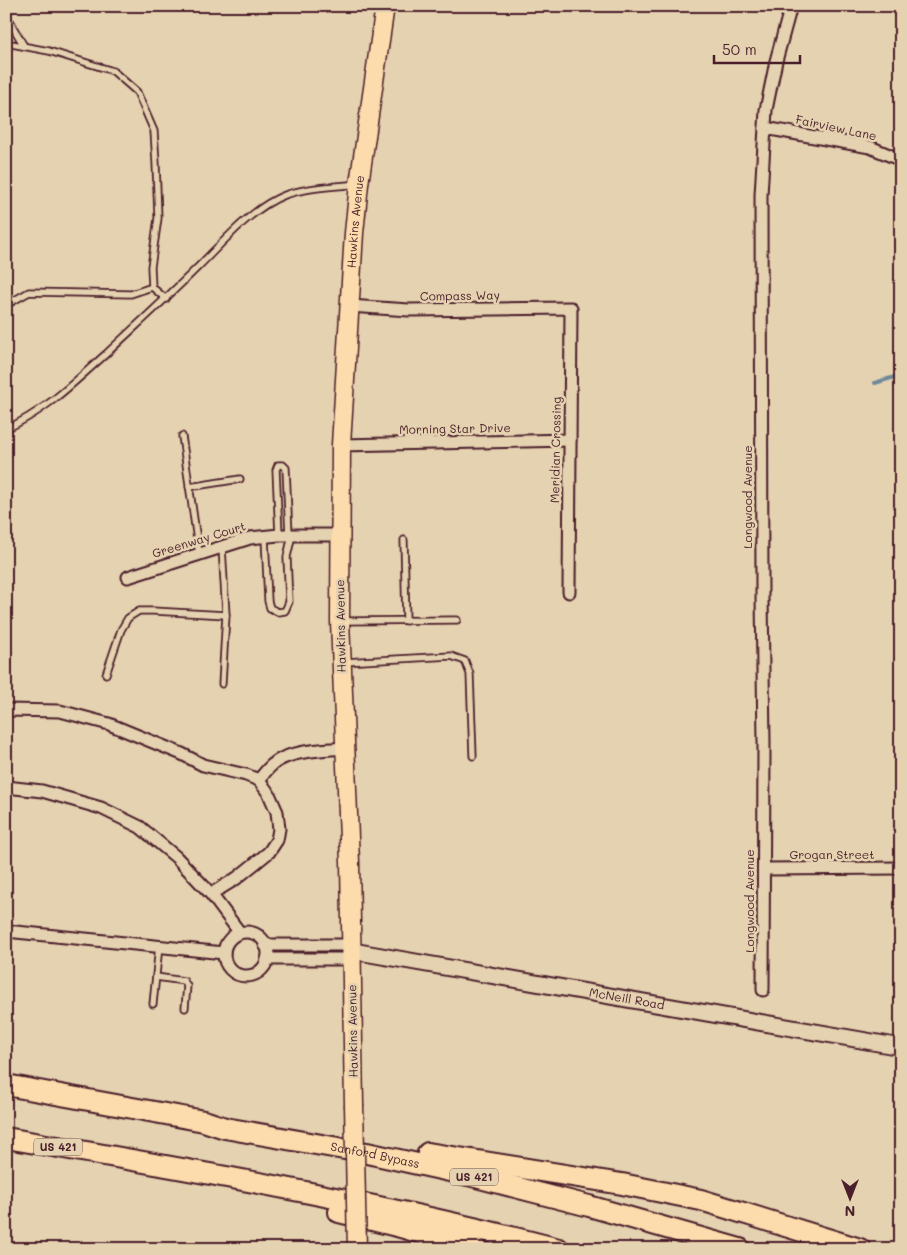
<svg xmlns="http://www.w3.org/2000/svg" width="907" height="1255" font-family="Mali,sans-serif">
  <rect width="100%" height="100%" fill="#e5d2b0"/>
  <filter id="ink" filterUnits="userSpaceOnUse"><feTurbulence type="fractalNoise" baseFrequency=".02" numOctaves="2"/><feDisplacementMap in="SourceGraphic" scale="10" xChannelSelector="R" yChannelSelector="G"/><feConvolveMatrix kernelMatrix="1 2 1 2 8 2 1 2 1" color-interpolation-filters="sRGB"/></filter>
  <g filter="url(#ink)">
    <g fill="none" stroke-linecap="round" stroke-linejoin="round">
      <!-- stream -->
      <polyline stroke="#6d899b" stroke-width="4" points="875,383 901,375"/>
      <!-- lane casing -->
      <g stroke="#4a1f2b" stroke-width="9">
        <g id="lane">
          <polyline points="6,15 24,46"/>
          <polyline points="6,43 49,51 113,71 137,92 154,131 156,163 158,218 151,267 152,287"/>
          <polyline points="6,298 13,301"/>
          <polyline points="6,305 29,292 131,294 152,287 166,299"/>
          <path d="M6,429C47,410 73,383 106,354C138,324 170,295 200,265C224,241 253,207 285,195C307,187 333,187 357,184"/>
          <polyline points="182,436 199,554"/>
          <polyline points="189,487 240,479"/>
          <polyline points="279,535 276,470 278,465 283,465 286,468 289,535"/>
          <polyline points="265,537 268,601 270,608 278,612 285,611 289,602 287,557 292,535"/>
          <polyline points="404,540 406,621"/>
          <polyline points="342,621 457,620"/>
          <polyline points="344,662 451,656 465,661 470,674 473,756"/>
          <polyline points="106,674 121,630 128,618 139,611 153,611 226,615"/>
          <polyline points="222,684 226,615 222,547"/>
          <polyline points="156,977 184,981 187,986 185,1008"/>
          <polyline points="153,1004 159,946"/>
        </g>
      </g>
      <!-- street casing -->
      <g stroke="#4a1f2b" stroke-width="15">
        <g id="street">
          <polyline points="765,128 870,147 901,160"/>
          <polyline points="349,306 409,310 571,308 569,592"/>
          <polyline points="341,445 570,440"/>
          <polyline points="128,577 250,538 279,535 340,535"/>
          <polyline points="6,710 60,711 109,724 182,754 203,765 246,775 259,780 269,794 277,812 279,829 277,840 269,852 237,878 211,894"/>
          <path d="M259,780C263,775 267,769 272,765C289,750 324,750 346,748"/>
          <polyline points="6,787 42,791 101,808 140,827 176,857 211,894 240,933"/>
          <polyline points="764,869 901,868"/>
          <polyline points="6,931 224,953"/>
          <circle cx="246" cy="954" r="22"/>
          <polyline points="265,945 352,945"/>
          <polyline points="267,959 353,959"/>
          <polyline points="763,990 764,743 762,596 761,195 766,110 776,61 791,6"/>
        </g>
      </g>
      <!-- secondary casing -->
      <g stroke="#4a1f2b" stroke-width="19">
        <g id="secondary">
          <path id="s1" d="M353,951L901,1047"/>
        </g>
      </g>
      <!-- primary casing -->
      <g stroke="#4a1f2b" stroke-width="21">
        <g id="primary">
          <path id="s2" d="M354,1105L350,862L340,621L341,445L354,233L359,184L385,6"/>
        </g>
      </g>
      <!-- highway casing -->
      <g stroke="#4a1f2b" stroke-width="24">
        <g id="highway">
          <path id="s3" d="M6,1085L204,1121L225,1128L367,1153L468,1175L589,1206L740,1249"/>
          <path d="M6,1138C192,1170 377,1202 559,1249"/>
          <polyline points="428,1153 622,1184 701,1200 860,1249"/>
          <polyline points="339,1212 397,1226 476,1249"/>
        </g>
      </g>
      <!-- lane -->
      <use href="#lane" stroke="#e5d2b0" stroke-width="5.5"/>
      <!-- street -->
      <use href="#street" stroke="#e5d2b0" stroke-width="11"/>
      <!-- secondary -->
      <use href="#secondary" stroke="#e5d2b0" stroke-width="15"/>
      <!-- primary -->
      <use href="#primary" stroke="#fcdcac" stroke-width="18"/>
      <!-- highway -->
      <use href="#highway" stroke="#fcdcac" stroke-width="20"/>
      <!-- primary-bridge casing -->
      <g stroke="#4a1f2b" stroke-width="21" stroke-linecap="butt">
        <polyline id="primary-bridge" points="354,1105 357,1249"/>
      </g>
      <!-- primary-bridge -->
      <use href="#primary-bridge" stroke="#fcdcac" stroke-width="18"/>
    </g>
  </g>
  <g text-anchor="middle" stroke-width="5" stroke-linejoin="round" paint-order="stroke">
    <!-- shield labels -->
    <g fill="#e5d2b0" stroke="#785553" stroke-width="1">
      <rect x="34" y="1138.5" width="48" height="17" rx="4"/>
      <rect x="450" y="1168.5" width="48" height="17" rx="4"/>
    </g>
    <g font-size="11" font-weight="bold" fill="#4a1f2b">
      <text x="58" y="1151">US 421</text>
      <text x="474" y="1181">US 421</text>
    </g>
    <!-- street labels -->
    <g font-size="12" fill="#4a1f2b" stroke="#e5d2b0">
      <text transform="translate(836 128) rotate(12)" y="4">Fairview Lane</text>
      <text dy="4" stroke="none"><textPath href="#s2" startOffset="884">Hawkins Avenue</textPath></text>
      <text transform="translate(460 296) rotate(-1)" y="4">Compass Way</text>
      <text transform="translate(455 429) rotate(-1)" y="4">Morning Star Drive</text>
      <text transform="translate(556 450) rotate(-89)" y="4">Meridian Crossing</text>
      <text transform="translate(748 497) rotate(-90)" y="4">Longwood Avenue</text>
      <text transform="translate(199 540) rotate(-17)" y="4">Greenway Court</text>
      <text transform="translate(341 626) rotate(-91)" y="4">Hawkins Avenue</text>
      <text x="832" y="859">Grogan Street</text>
      <text transform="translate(750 901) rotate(-90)" y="4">Longwood Avenue</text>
      <text dy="4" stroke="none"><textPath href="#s1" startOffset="278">McNeill Road</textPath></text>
      <text transform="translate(353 1031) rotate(-91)" y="4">Hawkins Avenue</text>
      <text dy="4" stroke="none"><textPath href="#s3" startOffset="376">Sanford Bypass</textPath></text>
    </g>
  </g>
  <!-- margin -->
  <rect width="907" height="1255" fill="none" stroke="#e5d2b0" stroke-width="25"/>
  <rect x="12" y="12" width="882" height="1230" fill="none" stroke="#4a1f2b" stroke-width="2" filter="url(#ink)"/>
  <!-- north arrow -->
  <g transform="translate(850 1198) rotate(180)" stroke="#e5d2b0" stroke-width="4" paint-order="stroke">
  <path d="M0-4L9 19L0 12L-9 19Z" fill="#4a1f2b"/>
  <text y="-8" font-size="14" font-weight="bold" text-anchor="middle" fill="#4a1f2b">N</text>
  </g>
  <!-- scale -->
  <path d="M714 55v8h86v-8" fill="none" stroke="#4a1f2b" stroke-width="2.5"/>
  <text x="722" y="55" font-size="15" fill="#4a1f2b" stroke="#e5d2b0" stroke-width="4" paint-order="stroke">50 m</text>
</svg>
